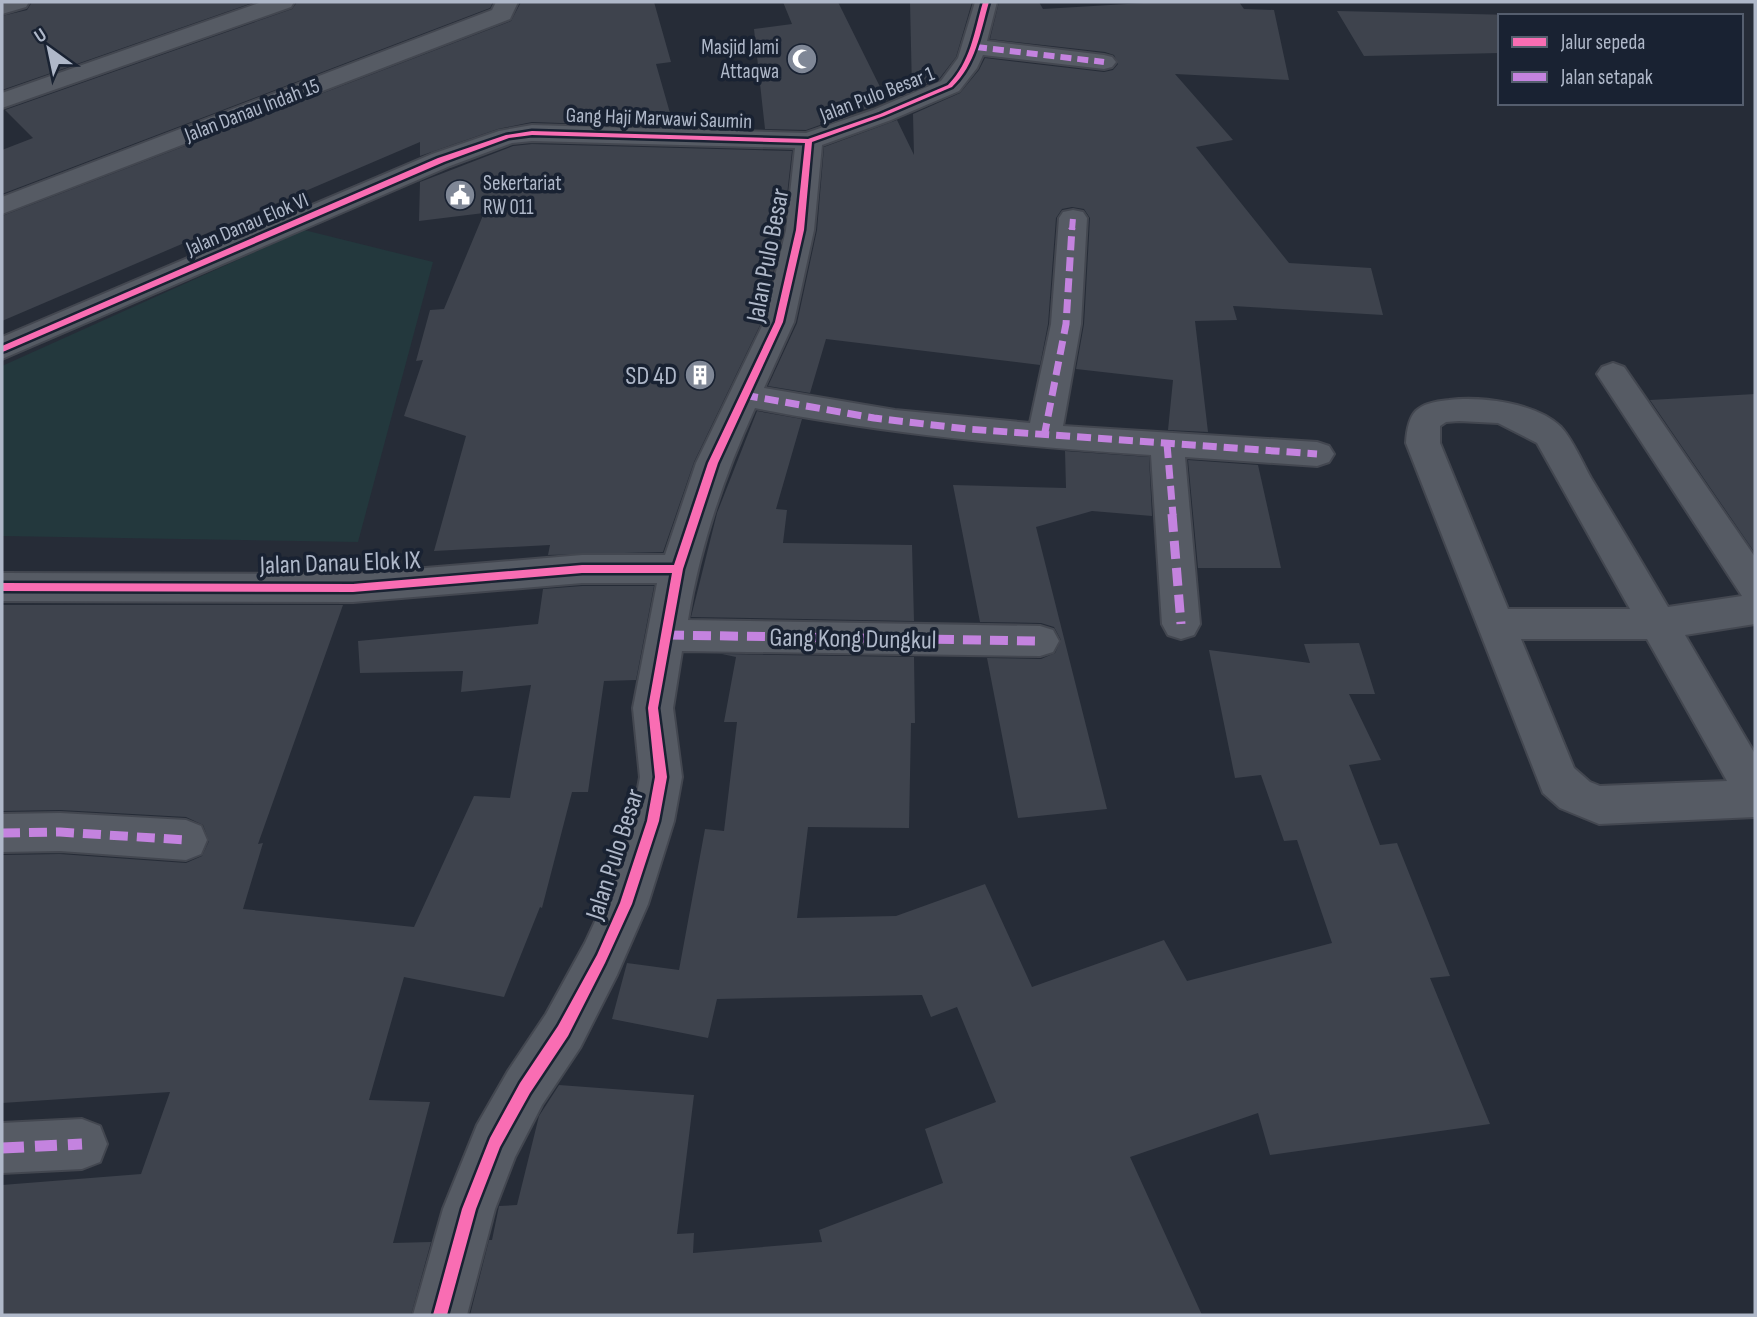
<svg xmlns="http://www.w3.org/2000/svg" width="1757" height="1317" font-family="'Sofia Sans Condensed',sans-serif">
  <rect width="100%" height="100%" fill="#262c37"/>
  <!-- green -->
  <polygon fill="#23383d" points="304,230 433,262 358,542 2,536 2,366"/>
  <!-- building -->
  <g fill="#3e434d">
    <polygon points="32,2 255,2 2,90 2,16 27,10"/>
    <polygon points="297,2 493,2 490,8 2,194 2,150 33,138 5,110 292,9"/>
    <polygon points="521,2 654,2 671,62 656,64 674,127 532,122 498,129 420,156 420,142 2,321 2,216 511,21"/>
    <polygon points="783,2 838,2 887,101 806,130 765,129 754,29 792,24"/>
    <polygon points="910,2 972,2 956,57 939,79 912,90"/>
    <polygon points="999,2 1039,2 1043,9 1160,2 1239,2 1244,9 1274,10 1289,80 1175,74 1233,140 1196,147 1289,263 1371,268 1383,315 1233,306 1237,320 1195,321 1208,432 1168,430 1173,380 1076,369 1084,324 1090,218 1084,209 1072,207 1062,209 1056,218 1048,324 1040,365 826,339 810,393 768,386 797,323 817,230 824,147 897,120 914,155 913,114 960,93 979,70 985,58 1104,72 1113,70 1118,64 1114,55 1105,52 990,39"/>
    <polygon points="1337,11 1564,16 1500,16 1500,53 1364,56"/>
    <polygon points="532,144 792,151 783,230 762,321 694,462 663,552 548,555 550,545 434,551 466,436 404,416 423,360 416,361 430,310 444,309 484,213 419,221 420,182 513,146"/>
    <polygon points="1755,394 1755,553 1650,400"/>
    <polygon points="757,411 802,419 776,509 787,510 783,543 912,545 914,621 691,617 717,513"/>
    <polygon points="1065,451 1149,457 1152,516 1092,511 1036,527 1107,809 1018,818 987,658 1041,659 1055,653 1061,640 1054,627 1041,623 980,622 953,485 1066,488"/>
    <polygon points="1188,460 1258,465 1281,568 1198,568"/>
    <polygon points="582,586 654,586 636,680 604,681 588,792 572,792 542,908 540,907 504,997 404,977 369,1100 430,1102 393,1243 431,1242 411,1315 2,1315 2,1185 141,1174 170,1092 2,1103 2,855 60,854 186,863 202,856 209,841 203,825 186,817 60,810 2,811 2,605 343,605 258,844 263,843 243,909 414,927 474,796 510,798 531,685 461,692 463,671 360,673 358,641 538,624 543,589"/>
    <polygon points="1359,643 1375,694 1349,694 1381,760 1349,765 1380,845 1397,843 1450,976 1430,978 1490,1124 1270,1155 1258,1113 1130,1157 1202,1315 470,1315 489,1240 492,1240 499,1206 517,1205 539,1116 559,1085 694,1095 677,1234 694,1233 693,1253 822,1242 819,1230 943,1183 925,1129 996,1102 957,1007 931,1017 922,995 717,999 708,1038 612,1019 627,963 679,970 705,829 724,831 737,722 724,722 736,657 722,654 914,657 915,723 911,723 909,828 808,827 797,918 896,916 985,884 1032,987 1164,940 1187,981 1332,943 1297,840 1284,841 1261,775 1235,778 1209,650 1310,663 1304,644"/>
  </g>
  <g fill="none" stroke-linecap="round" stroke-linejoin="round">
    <!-- minor casing -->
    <g stroke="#434750" stroke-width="4">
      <g id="minor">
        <polygon points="2,2 29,2 26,7 2,14"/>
        <polygon points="262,2 294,2 291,7 2,108 2,93"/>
        <polygon points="496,2 518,2 510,19 2,214 2,197 492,10"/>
        <path d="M975,2H997L987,41L1104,55L1112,57L1116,62L1112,67L1104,69L983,55L977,68L959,91L891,120L822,145L814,230L794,322L764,388L895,410L1030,423L1051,324L1059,218L1063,212L1073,210L1083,212L1087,218L1081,324L1063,426L1317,442L1329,446L1334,454L1329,462L1317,466L1185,457L1200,624L1194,635L1181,639L1168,635L1162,624L1151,455C1018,446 886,434 755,408C724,476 700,546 688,620L1040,626L1053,630L1059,641L1053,652L1040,656L682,651L673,708L682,777L674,821L648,904L617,975L580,1048L542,1105L515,1157L495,1209L467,1315H413L443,1209L477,1125L508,1071L546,1014L585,943L605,900L632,821L640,777L633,708L657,583H582L353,602L2,601V573L353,574L582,555H665L696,463L764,322L786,230L795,148L532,141L512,143L450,166L2,359V337L432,154L499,131L532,125L806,133L873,110L941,81L958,58Z"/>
        <path d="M1613,363L1624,367L1755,557V624L1685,635L1755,754V817L1599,824L1560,808L1543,793L1406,443C1408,412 1416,403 1449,400C1481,396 1537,403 1561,427C1573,440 1582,462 1591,478C1617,521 1643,564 1668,607L1742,596L1597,374L1602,367ZM1459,421L1498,423L1537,443L1630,609H1508L1440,443V426L1446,422ZM1521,639H1647L1727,781L1600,786L1590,782L1574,768Z"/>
        <polygon points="60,813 186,820 201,826 207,840 201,854 186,860 60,851 2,852 2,814"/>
        <polygon points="82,1119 100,1126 107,1144 100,1162 82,1169 2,1173 2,1123"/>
      </g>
    </g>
    <!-- minor -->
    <use href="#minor" fill="#565b64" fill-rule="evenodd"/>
    <!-- quiet-far3 -->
    <g stroke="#c483df" stroke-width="6" stroke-dasharray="11 6" stroke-linecap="butt">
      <polyline points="976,47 1104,62"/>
      <polyline points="1072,230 1073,218"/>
    </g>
    <!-- quiet-far2 -->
    <g stroke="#c483df" stroke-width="7" stroke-dasharray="14 7" stroke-linecap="butt">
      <polyline points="744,395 874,418 967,429 1317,454"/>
      <polyline points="1044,437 1066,324 1072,228"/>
      <polyline points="1167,444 1173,515"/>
    </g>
    <!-- quiet-far1 -->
    <g stroke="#c483df" stroke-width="9" stroke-dasharray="18 9" stroke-linecap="butt">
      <polyline points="1172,514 1181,624"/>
      <polyline points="666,635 1040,641"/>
      <polyline points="2,833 60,832 186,840"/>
    </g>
    <!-- quiet -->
    <polyline stroke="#c483df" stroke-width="11" stroke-dasharray="22 11" stroke-linecap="butt" points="2,1148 82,1144"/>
    <!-- cycleway casing -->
    <g stroke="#192232" stroke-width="5">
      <path id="cycleway" d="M983,2H989C980,33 976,64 952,87L884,116L812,142L804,230L783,322L718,463L683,569L658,708L667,777L659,821L632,904L605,963L568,1036L530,1093L500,1147L476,1209L447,1315H433L462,1209L490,1138L520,1083L558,1026L597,955L620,903L647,821L655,777L648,708L672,573H582L353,592L2,591V583L353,584L582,565H674L708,463L775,322L796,230L805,143L532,135L509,138L444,162L5,351L2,352V346L438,158L506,135L532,131L808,139L880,114L948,85C971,62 974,32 983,2Z"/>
    </g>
    <!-- cycleway -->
    <use href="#cycleway" fill="#f96db3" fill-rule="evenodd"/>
  </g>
  <!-- icons -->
  <defs>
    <g id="mosque-disc" transform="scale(1.575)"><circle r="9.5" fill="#7f8796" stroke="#192232"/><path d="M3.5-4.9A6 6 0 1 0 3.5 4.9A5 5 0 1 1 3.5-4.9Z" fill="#fff"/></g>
    <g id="civic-disc" transform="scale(1.575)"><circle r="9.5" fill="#7f8796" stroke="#192232"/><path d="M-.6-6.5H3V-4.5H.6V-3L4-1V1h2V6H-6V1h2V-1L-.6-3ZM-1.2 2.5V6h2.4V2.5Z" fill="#fff"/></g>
    <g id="building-disc" transform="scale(1.575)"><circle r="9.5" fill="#7f8796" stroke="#192232"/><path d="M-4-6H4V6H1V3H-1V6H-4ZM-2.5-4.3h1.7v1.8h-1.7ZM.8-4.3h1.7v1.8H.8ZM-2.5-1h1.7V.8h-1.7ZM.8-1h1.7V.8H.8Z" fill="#fff"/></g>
  </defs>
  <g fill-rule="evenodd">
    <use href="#mosque-disc" x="802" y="59"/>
    <use href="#civic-disc" x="460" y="195"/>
    <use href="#building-disc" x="700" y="375"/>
  </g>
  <g text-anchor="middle" stroke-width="7" stroke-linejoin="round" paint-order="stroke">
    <!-- far-poi labels -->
    <g font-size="21" fill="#afb8c9" stroke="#192232" text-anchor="end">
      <text x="779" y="54">Masjid Jami<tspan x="779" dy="24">Attaqwa</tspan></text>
      <text x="483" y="190" text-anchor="start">Sekertariat<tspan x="483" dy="24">RW 011</tspan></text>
    </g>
    <!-- far-street labels -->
    <g font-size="21" fill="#afb8c9" stroke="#192232">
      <text transform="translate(877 94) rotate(-21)" y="7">Jalan Pulo Besar 1</text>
      <text transform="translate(252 110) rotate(-21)" y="7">Jalan Danau Indah 15</text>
      <text transform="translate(659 118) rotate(2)" y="7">Gang Haji Marwawi Saumin</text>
      <text transform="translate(247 224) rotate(-23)" y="7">Jalan Danau Elok VI</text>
    </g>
    <!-- street labels -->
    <g font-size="26" fill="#afb8c9" stroke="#192232">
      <text transform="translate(767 255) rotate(-79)" y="9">Jalan Pulo Besar</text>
      <text transform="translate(340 562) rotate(-2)" y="9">Jalan Danau Elok IX</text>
      <text transform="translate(853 638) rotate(1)" y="9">Gang Kong Dungkul</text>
      <text transform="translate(614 854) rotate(-72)" y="9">Jalan Pulo Besar</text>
    </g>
    <!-- poi labels -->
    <g font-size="26" fill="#afb8c9" stroke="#192232" text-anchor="end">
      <text x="677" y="384">SD 4D</text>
    </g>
  </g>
  <!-- border -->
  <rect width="1757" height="1317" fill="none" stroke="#afb8c9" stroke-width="7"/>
  <!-- legend -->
  <rect x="1498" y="14" width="245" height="91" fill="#192232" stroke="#555e6e" stroke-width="2"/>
  <rect x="1512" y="37" width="35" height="10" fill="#f96db3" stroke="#555e6e" stroke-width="2"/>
  <text x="1561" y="49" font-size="21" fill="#afb8c9">Jalur sepeda</text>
  <rect x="1512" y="72" width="35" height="10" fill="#c483df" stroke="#555e6e" stroke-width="2"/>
  <text x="1561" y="84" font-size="21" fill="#afb8c9">Jalan setapak</text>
  <!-- north arrow -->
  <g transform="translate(49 49) rotate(327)" stroke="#192232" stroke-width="5" paint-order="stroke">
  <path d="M0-5L12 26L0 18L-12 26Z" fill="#afb8c9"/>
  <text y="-10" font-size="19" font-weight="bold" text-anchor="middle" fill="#afb8c9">U</text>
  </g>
</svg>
